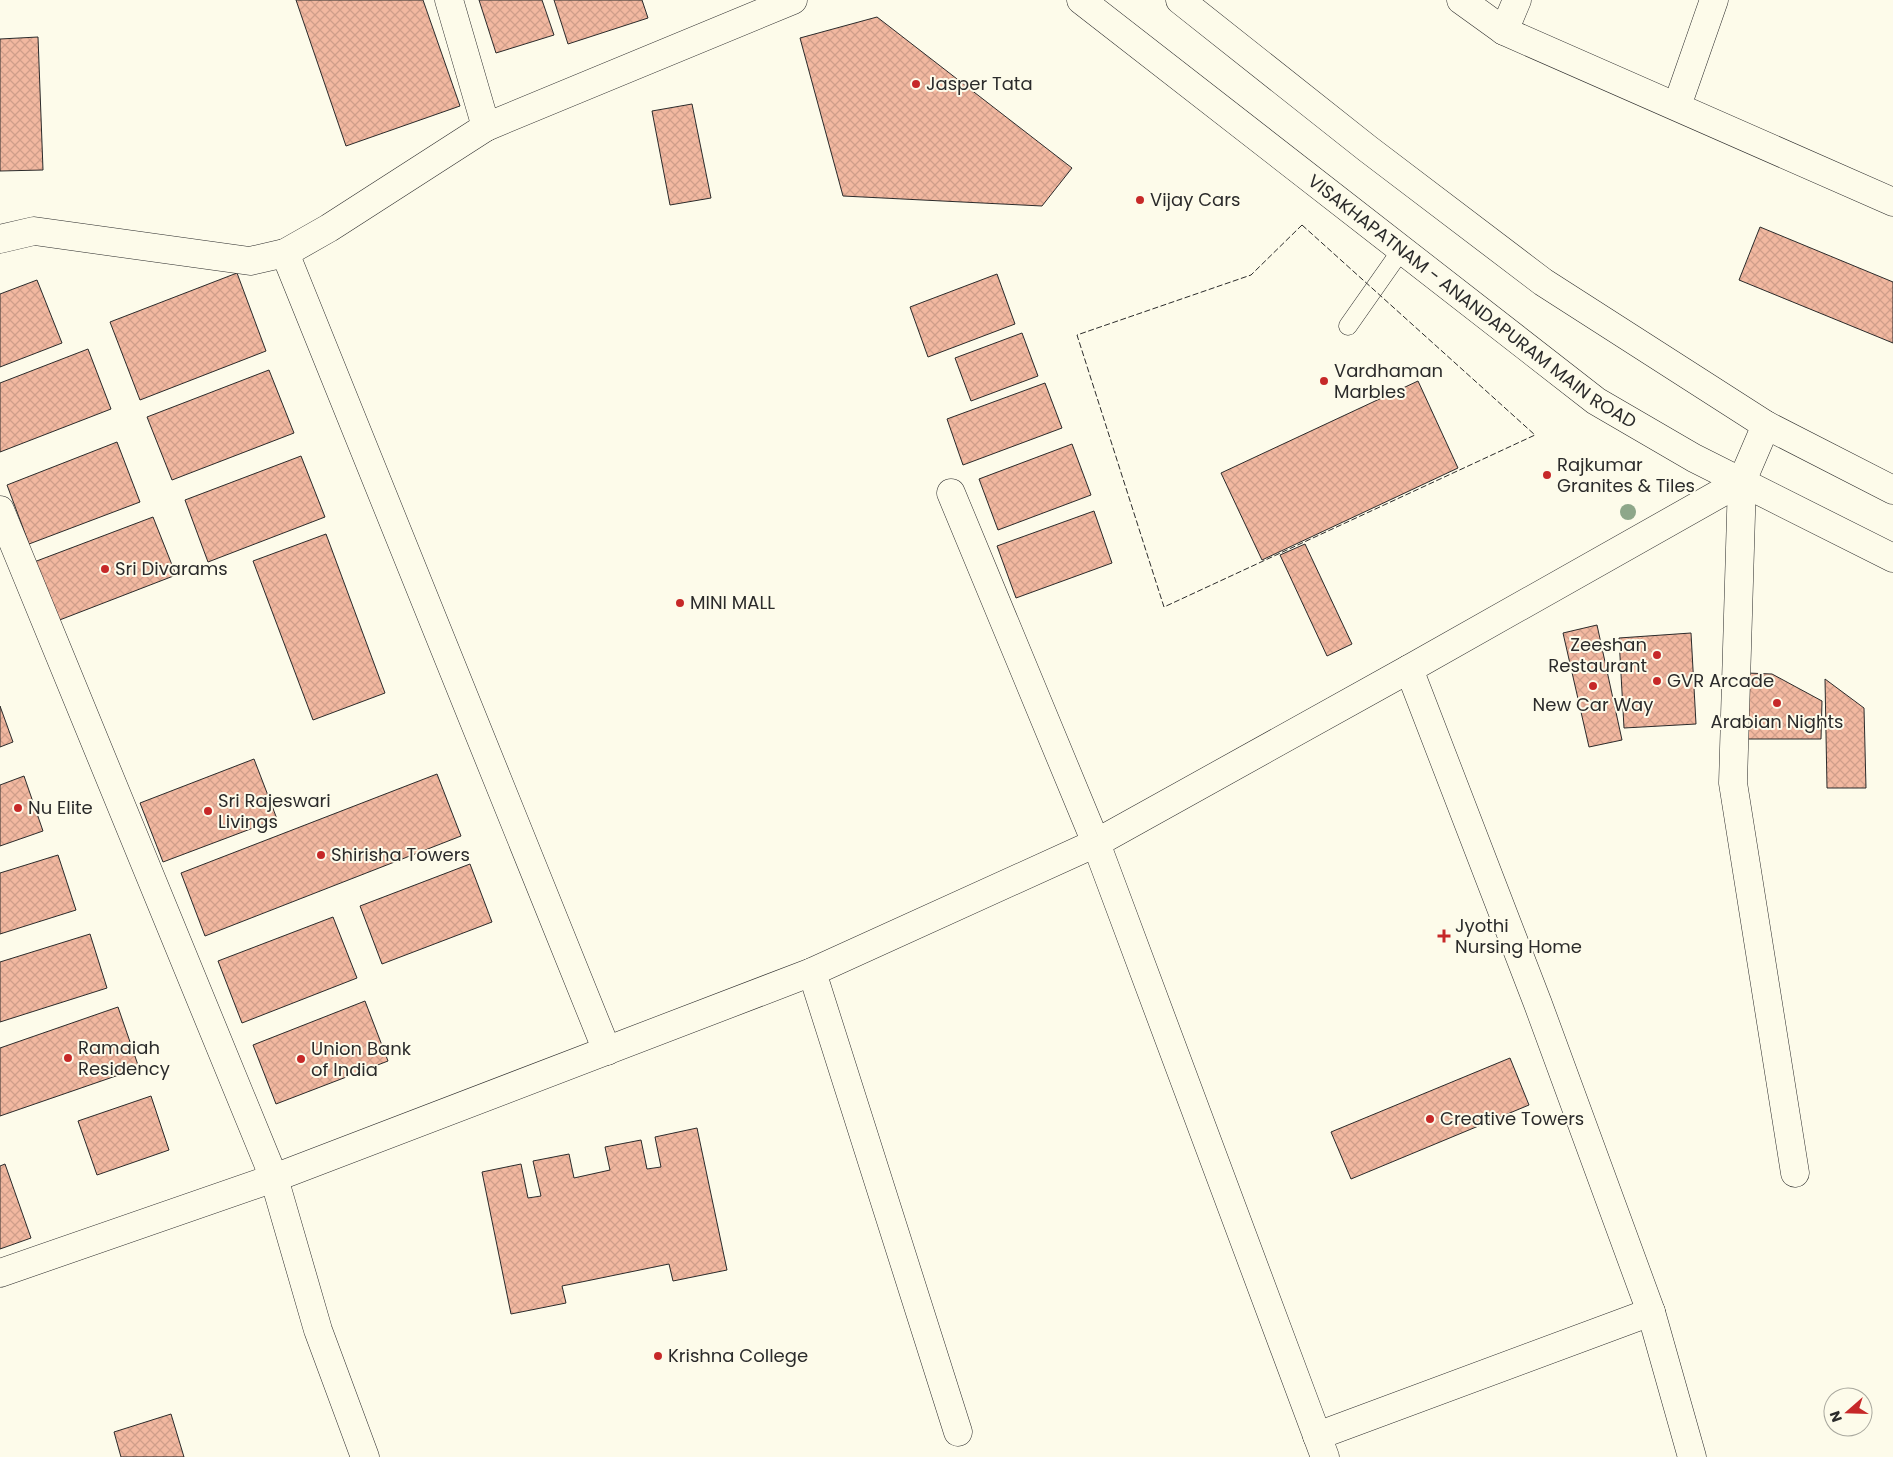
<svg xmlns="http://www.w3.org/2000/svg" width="1893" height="1457" font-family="Poppins,sans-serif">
  <defs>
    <pattern id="building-cross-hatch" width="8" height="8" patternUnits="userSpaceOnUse" patternTransform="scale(1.25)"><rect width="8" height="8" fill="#f2b8a0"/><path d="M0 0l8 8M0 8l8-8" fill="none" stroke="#d09e8a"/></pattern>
  </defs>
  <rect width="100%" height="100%" fill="#fdfbea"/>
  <!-- building -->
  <g fill="url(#building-cross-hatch)" stroke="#2b2b2b">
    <polygon points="296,0 423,0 460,106 346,146"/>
    <polygon points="479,0 542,0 554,35 496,53"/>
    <polygon points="554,0 642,0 648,18 568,44"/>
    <polygon points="877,17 1072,168 1042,206 843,196 800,38"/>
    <polygon points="38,37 43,170 0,171 0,39"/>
    <polygon points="692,104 711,198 670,205 652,111"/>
    <polygon points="1760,227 1893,282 1893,343 1739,280"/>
    <polygon points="237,273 266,351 140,400 110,322"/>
    <polygon points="997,274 1015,324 928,357 910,307"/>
    <polygon points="37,280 62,343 0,367 0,294"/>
    <polygon points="1022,333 1038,376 971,401 955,358"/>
    <polygon points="88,349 111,409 0,452 0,383"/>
    <polygon points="269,370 294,433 172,480 147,417"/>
    <polygon points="1418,381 1458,468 1262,560 1221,473"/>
    <polygon points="1045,383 1062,428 963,465 947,419"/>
    <polygon points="117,442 140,502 29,544 7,485"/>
    <polygon points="1072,444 1091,495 998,530 979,479"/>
    <polygon points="301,456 325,517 208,562 185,500"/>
    <polygon points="1094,511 1112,563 1016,598 997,546"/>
    <polygon points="153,517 176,575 57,621 34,562"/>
    <polygon points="326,534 385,693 313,720 253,561"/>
    <polygon points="1305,544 1352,644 1327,656 1280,555"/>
    <polygon points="1597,625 1622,740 1589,747 1563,633"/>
    <polygon points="1691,633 1696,724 1624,728 1619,638"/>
    <polygon points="1747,673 1772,674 1822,701 1821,739 1746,739"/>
    <polygon points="1825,679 1864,708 1866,788 1827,788"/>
    <polygon points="0,706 13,742 0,747"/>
    <polygon points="254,759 277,819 163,862 140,803"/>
    <polygon points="437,774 461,836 205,936 181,873"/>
    <polygon points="24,776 43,831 0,846 0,785"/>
    <polygon points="58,855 76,910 0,934 0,873"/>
    <polygon points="470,864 492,922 382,964 360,906"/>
    <polygon points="333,917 357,978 242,1023 218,961"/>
    <polygon points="90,934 107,988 0,1022 0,962"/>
    <polygon points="365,1001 388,1061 276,1104 253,1045"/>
    <polygon points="118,1007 139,1068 0,1116 0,1048"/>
    <polygon points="1510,1058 1529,1105 1351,1179 1331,1132"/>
    <polygon points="151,1096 169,1150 97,1175 78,1121"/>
    <polygon points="697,1128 727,1270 673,1281 669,1264 562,1286 566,1303 511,1314 482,1172 521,1164 528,1198 541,1196 533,1161 569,1154 574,1178 610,1170 605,1147 641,1140 647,1169 661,1167 655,1137"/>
    <polygon points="5,1164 31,1238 0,1249 0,1166"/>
    <polygon points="171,1414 184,1457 121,1457 114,1432"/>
  </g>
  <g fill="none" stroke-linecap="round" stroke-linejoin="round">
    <!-- lane casing -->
    <g stroke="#2b2b2b" stroke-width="19">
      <polyline id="lane" points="1348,326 1402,249"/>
    </g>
    <!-- street casing -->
    <g stroke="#2b2b2b" stroke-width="29">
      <g id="street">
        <polyline points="449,0 486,127"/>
        <polyline points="1461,0 1504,31"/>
        <polyline points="1517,0 1504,31 1893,202"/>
        <polyline points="1677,106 1714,0"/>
        <polyline points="0,239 34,231 250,261 285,253 329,228 486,127 793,0"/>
        <polyline points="285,253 607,1051"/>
        <polyline points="1742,481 1733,783 1795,1173"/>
        <polyline points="951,493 1096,843"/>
        <polyline points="0,510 274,1178 318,1330 365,1457"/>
        <polyline points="812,972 958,1432"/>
        <polyline points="1651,1312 1692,1457"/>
        <polyline points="1317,1436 1651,1312 1538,1004 1409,669"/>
      </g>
    </g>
    <!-- secondary casing -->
    <g stroke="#2b2b2b" stroke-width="29">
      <g id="secondary">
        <polyline points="0,1273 274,1178 812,972 1096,843"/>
        <polyline points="1325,1457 1096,843 1409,669 1742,481 1766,425"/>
      </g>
    </g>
    <!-- primary casing -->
    <g stroke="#2b2b2b" stroke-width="29">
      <g id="primary">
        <path id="s1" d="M1081,0L1596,401L1694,458L1893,558"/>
        <polyline points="1180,0 1368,149 1543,282 1766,425 1893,490"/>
      </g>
    </g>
    <!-- lane -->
    <use href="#lane" stroke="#fdfbea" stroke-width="18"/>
    <!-- street -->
    <use href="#street" stroke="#fdfbea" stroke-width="28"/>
    <!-- secondary -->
    <use href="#secondary" stroke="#fdfbea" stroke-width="28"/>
    <!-- primary -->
    <use href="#primary" stroke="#fdfbea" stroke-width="28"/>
    <!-- fence -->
    <polygon stroke="#2b2b2b" stroke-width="1" stroke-dasharray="6 2.5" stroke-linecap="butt" points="1302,225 1535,435 1164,607 1077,335 1251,275"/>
  </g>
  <!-- trees -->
  <circle fill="#8ea78a" cx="1628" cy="512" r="8"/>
  <!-- markers -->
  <g fill="#c62828" stroke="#fdfbea" stroke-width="2">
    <circle cx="916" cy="84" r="5"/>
    <circle cx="1140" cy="200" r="5"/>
    <circle cx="1324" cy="381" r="5"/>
    <circle cx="1547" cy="475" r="5"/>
    <circle cx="105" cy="569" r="5"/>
    <circle cx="680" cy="603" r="5"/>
    <circle cx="1657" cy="655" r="5"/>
    <circle cx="1657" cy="681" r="5"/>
    <circle cx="1593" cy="686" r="5"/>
    <circle cx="1777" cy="703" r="5"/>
    <circle cx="18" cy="808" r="5"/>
    <circle cx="208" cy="811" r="5"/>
    <circle cx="321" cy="855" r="5"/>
    <path d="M1441.5 928.5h5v5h5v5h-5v5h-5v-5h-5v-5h5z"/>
    <circle cx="68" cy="1058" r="5"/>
    <circle cx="301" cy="1059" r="5"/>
    <circle cx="1430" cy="1119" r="5"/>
    <circle cx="658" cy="1356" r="5"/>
  </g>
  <g text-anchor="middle" stroke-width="4" stroke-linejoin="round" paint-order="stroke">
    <!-- poi labels -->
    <g font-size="18" fill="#2b2b2b" stroke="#fdfbea" text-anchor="start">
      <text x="926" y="90">Jasper Tata</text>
      <text x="1150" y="206">Vijay Cars</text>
      <text x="1334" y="377">Vardhaman<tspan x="1334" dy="21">Marbles</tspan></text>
      <text x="1557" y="471">Rajkumar<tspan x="1557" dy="21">Granites &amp; Tiles</tspan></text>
      <text x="115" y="575">Sri Divarams</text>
      <text x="690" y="609">MINI MALL</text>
      <text x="1647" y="651" text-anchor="end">Zeeshan<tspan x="1647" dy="21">Restaurant</tspan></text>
      <text x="1667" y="687">GVR Arcade</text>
      <text x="1593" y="711" text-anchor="middle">New Car Way</text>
      <text x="1777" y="728" text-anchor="middle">Arabian Nights</text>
      <text x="218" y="807">Sri Rajeswari<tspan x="218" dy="21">Livings</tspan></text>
      <text x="28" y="814">Nu Elite</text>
      <text x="331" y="861">Shirisha Towers</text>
      <text x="1455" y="932">Jyothi<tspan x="1455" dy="21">Nursing Home</tspan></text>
      <text x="78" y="1054">Ramaiah<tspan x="78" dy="21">Residency</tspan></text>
      <text x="311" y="1055">Union Bank<tspan x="311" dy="21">of India</tspan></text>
      <text x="1440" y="1125">Creative Towers</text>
      <text x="668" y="1362">Krishna College</text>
    </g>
    <!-- street labels -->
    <g font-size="18" fill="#2b2b2b" stroke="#fdfbea">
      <text dy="6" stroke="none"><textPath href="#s1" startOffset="494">VISAKHAPATNAM - ANANDAPURAM MAIN ROAD</textPath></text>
    </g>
  </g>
  <!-- north arrow -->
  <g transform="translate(1848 1412) rotate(250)"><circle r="24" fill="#fdfbea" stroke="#a9a89e"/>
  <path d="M0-4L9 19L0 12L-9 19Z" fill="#c62828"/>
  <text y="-8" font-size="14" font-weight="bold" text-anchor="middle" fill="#2b2b2b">N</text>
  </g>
</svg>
